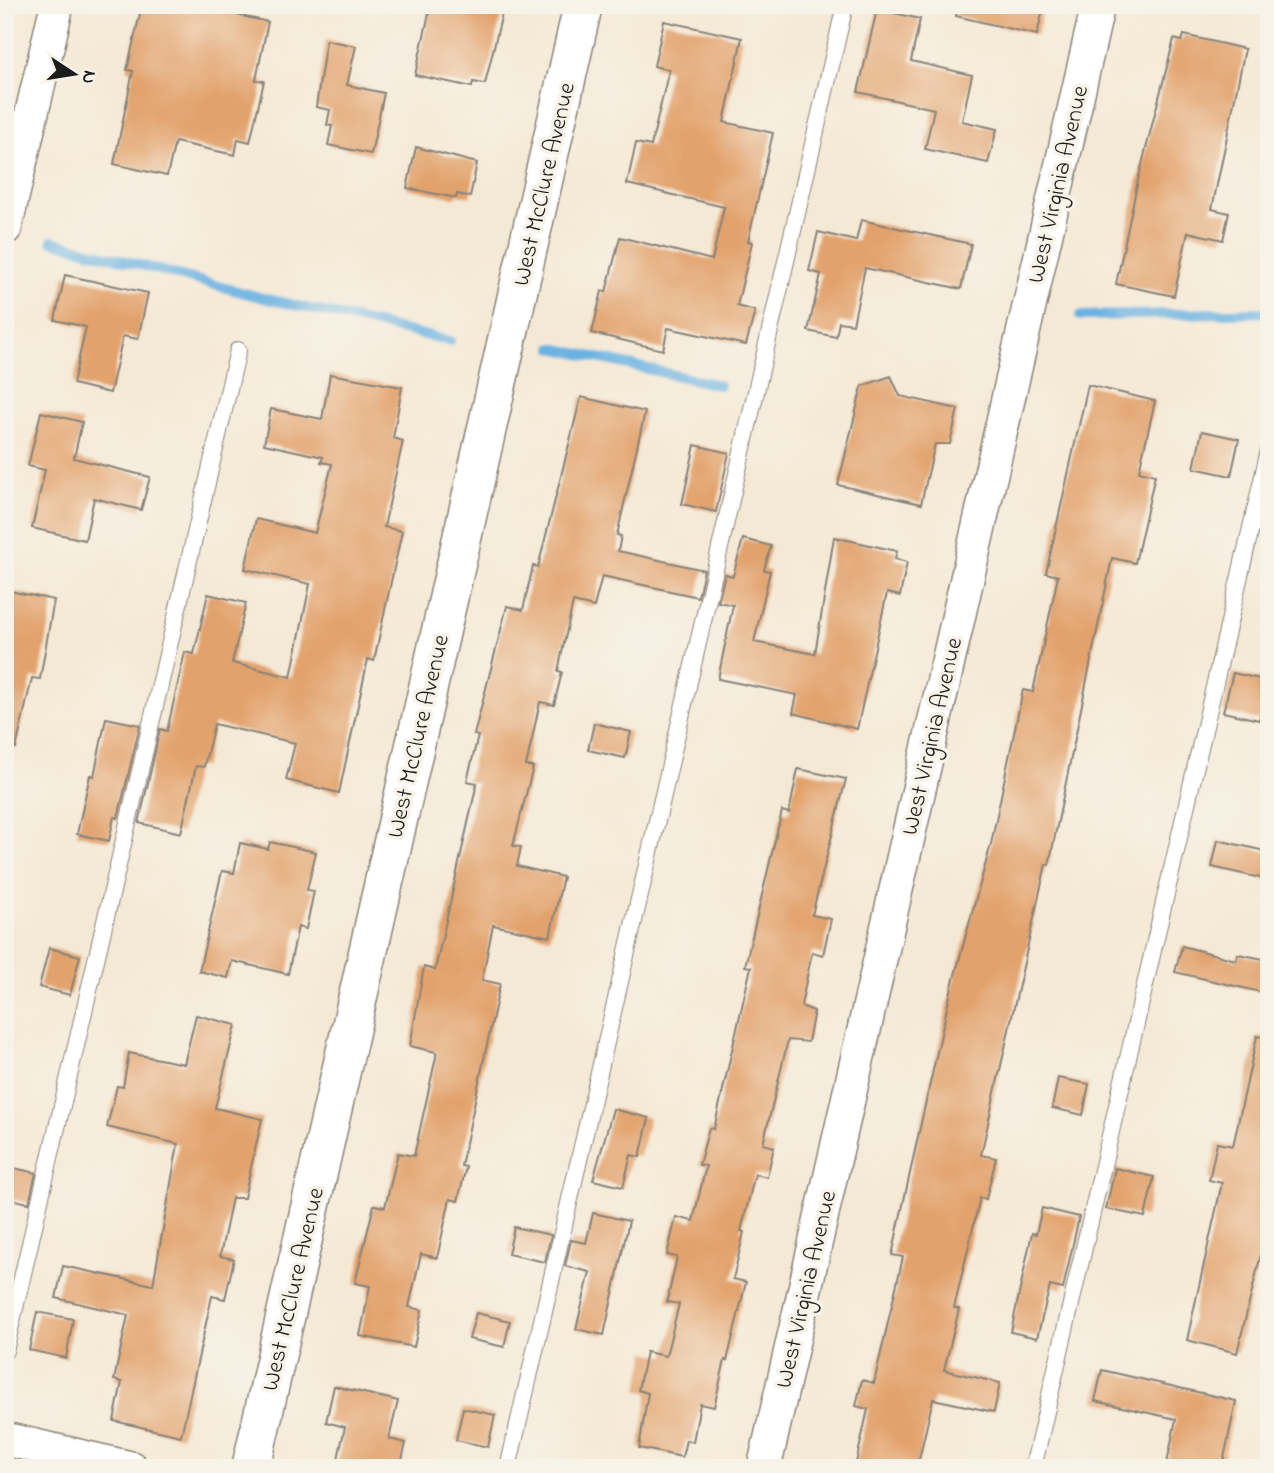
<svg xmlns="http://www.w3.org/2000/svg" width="1274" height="1473" font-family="'Indie Flower',sans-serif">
  <rect width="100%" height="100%" fill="#f7f3e8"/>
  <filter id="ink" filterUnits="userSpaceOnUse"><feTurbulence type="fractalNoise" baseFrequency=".0143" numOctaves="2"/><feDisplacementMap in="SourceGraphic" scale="14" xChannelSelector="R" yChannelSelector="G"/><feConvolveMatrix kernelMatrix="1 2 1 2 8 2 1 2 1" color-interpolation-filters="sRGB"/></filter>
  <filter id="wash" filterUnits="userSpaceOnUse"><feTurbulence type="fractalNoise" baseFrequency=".00686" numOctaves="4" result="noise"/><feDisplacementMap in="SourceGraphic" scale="28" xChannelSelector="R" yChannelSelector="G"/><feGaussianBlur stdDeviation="1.57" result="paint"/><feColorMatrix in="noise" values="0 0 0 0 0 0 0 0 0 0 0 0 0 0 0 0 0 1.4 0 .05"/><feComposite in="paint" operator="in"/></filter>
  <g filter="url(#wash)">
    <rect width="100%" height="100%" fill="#f4e9d5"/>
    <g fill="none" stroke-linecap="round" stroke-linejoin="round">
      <!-- stream -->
      <g stroke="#6ab2e2" stroke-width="10">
        <polyline points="52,241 263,298 450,341"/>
        <polyline points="1080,316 1269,312"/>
        <polyline points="553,348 719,385"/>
      </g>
    </g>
    <g id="blocks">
      <!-- building -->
      <g fill="#e2a26c">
        <polygon points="142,5 211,5 210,9 268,22 256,80 264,81 250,142 238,139 235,155 175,142 167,176 114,164 133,71 127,70"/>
        <polygon points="431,5 504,5 485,84 473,82 472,87 415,75"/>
        <polygon points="957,5 1044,5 1037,35 956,16"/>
        <polygon points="877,9 920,19 911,61 972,75 962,121 997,129 988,163 925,149 934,109 858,92"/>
        <polygon points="664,21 742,38 724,122 773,133 748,241 752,242 737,306 755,311 746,345 668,328 663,350 592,333 602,291 606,292 620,237 712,260 724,207 627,184 636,143 651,146 669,70 654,66"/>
        <polygon points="1184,35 1245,49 1212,209 1229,213 1223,240 1188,232 1174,296 1116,284 1138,180 1174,39 1182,41"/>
        <polygon points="326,40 356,46 347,85 384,93 371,154 328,145 332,126 327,125 330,110 316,107"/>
        <polygon points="416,147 477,163 470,197 457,194 456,198 407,188"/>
        <polygon points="861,220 971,244 961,289 865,268 853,324 839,322 836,337 808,331 821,274 809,271 818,232 856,241"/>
        <polygon points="65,275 148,293 138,339 123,336 110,393 73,384 86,327 55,320"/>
        <polygon points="330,374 402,387 393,438 403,441 384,527 402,531 374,661 368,659 339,793 286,780 295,743 214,724 204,767 196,766 181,833 139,823 160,729 167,731 185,652 194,654 208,594 246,603 232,663 291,677 310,584 245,569 256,519 315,533 332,464 321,462 323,457 264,444 271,409 322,419"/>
        <polygon points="891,376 900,396 958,409 950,444 935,444 921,504 838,485 862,386"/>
        <polygon points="1088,385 1155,401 1139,471 1155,475 1135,563 1112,558 1049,865 1046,864 981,1155 996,1158 986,1199 980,1198 954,1308 959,1309 944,1370 1000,1383 994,1412 933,1399 917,1468 855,1468 868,1409 856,1406 862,1380 874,1383 903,1257 892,1255 917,1141 952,986 991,844 1023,690 1033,692 1034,687 1058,576 1046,573"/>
        <polygon points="581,397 645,412 617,535 621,536 618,551 704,570 698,597 602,576 594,607 573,602 558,671 562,672 554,705 540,702 526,766 533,767 513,846 521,847 517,866 563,877 550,937 493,925 482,980 500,984 461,1166 466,1167 458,1201 450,1199 437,1258 421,1254 409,1307 422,1310 414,1347 360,1336 370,1286 355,1283 374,1205 385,1207 398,1153 414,1156 436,1057 436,1052 410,1046 424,967 435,970 477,783 467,781 478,736 474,735 507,606 523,610 533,566 538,567"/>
        <polygon points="41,412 82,422 74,458 150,477 141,510 94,498 85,540 32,528 45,470 28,466"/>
        <polygon points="1202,431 1239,439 1231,476 1194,468"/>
        <polygon points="695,445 729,453 716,512 682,504"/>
        <polygon points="834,537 897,551 895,559 907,562 900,596 887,593 857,729 793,713 797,695 718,679 733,605 718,602 725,574 733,576 743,539 771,546 764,570 770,571 754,642 815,654"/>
        <polygon points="5,590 54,600 40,679 32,678 16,748 5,746"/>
        <polygon points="1233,673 1269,681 1259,720 1223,712"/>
        <polygon points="106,718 140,725 118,818 114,817 109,841 77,834 90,775 94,776"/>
        <polygon points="594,723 631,732 625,758 588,750"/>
        <polygon points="798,769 846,779 812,915 831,919 823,955 812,952 801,1006 814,1011 808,1042 788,1040 763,1144 774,1147 767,1177 755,1174 741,1231 744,1232 733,1279 746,1282 727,1361 725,1360 714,1407 700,1404 693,1442 686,1440 682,1457 639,1448 648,1393 638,1390 646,1352 666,1356 679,1304 667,1302 677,1257 667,1255 676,1217 693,1221 706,1166 699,1165 709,1128 714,1129 751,967 745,966 782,811 789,813"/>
        <polygon points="1218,840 1269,852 1269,880 1212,867"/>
        <polygon points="270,842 316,852 307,890 314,891 306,929 298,927 288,974 232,961 228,978 199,971 222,871 234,873 240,843 268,849"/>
        <polygon points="1182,946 1236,960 1238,954 1269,960 1269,994 1175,972"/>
        <polygon points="49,948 80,956 70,995 39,987"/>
        <polygon points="196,1015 236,1025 215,1108 262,1119 244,1198 232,1198 220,1256 234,1259 225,1299 212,1296 181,1436 114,1421 122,1382 114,1380 128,1315 56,1298 63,1266 153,1285 178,1144 107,1127 117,1086 123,1087 129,1053 184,1064"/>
        <polygon points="1257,1036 1269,1038 1269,1221 1237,1353 1187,1340 1222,1183 1209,1180 1217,1143 1233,1146"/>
        <polygon points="1058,1078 1089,1084 1083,1115 1052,1108"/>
        <polygon points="613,1109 649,1118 640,1157 631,1155 623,1187 593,1180"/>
        <polygon points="5,1166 36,1173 29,1203 5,1198"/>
        <polygon points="1115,1168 1154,1177 1145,1217 1106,1209"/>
        <polygon points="1042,1208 1079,1217 1063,1289 1050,1286 1037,1338 1011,1332 1032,1233 1036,1234"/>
        <polygon points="593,1213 629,1221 604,1335 576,1329 590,1272 565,1266 571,1240 586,1243"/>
        <polygon points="514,1227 551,1235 545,1262 508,1254"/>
        <polygon points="37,1312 73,1319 66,1358 29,1350"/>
        <polygon points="476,1313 510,1321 504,1347 469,1339"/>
        <polygon points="1102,1370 1236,1401 1222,1468 1166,1468 1176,1419 1095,1401"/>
        <polygon points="334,1386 398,1401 389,1439 406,1443 400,1468 336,1468 345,1427 326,1422"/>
        <polygon points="463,1408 495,1415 488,1447 456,1440"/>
      </g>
    </g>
  </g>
  <g filter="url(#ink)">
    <use href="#blocks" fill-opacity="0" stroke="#888278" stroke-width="2"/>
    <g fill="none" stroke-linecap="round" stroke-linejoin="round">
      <!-- service casing -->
      <g stroke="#888278" stroke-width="18">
        <g id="service">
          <polyline points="5,1351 238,350"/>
          <polyline points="508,1468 845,5"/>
          <polyline points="1033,1468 1269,450"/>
        </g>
      </g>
      <!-- minor casing -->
      <g stroke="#888278" stroke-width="36">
        <g id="minor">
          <polyline points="5,228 57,5"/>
          <polyline points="5,1439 131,1468"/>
          <polyline points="764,1468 1098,5"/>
        </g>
      </g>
      <!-- tertiary casing -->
      <g stroke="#888278" stroke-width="41">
        <polyline id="tertiary" points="251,1468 583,5"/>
      </g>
      <!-- service -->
      <use href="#service" stroke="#fff" stroke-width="16"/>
      <!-- minor -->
      <use href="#minor" stroke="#fff" stroke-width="33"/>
      <!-- tertiary -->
      <use href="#tertiary" stroke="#fff" stroke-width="38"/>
    </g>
  </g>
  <g text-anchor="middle" stroke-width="7" stroke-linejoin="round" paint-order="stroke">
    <!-- street labels -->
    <g font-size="24" fill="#1c1c1c" stroke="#f7f3e8">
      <text transform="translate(543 184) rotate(-77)" y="8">West McClure Avenue</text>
      <text transform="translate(1057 184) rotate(-77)" y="8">West Virginia Avenue</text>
      <text transform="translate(417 736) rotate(-77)" y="8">West McClure Avenue</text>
      <text transform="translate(931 736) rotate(-77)" y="8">West Virginia Avenue</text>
      <text transform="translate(292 1289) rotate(-77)" y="8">West McClure Avenue</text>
      <text transform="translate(805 1289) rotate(-77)" y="8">West Virginia Avenue</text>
    </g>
  </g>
  <!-- margin -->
  <rect width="1274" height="1473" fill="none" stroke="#f7f3e8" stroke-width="28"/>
  <!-- north arrow -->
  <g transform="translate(74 74) rotate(102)" stroke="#f7f3e8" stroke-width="5" paint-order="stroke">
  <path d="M0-5L12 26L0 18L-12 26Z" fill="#1c1c1c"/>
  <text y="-10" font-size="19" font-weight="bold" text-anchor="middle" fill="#1c1c1c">N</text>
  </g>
</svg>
